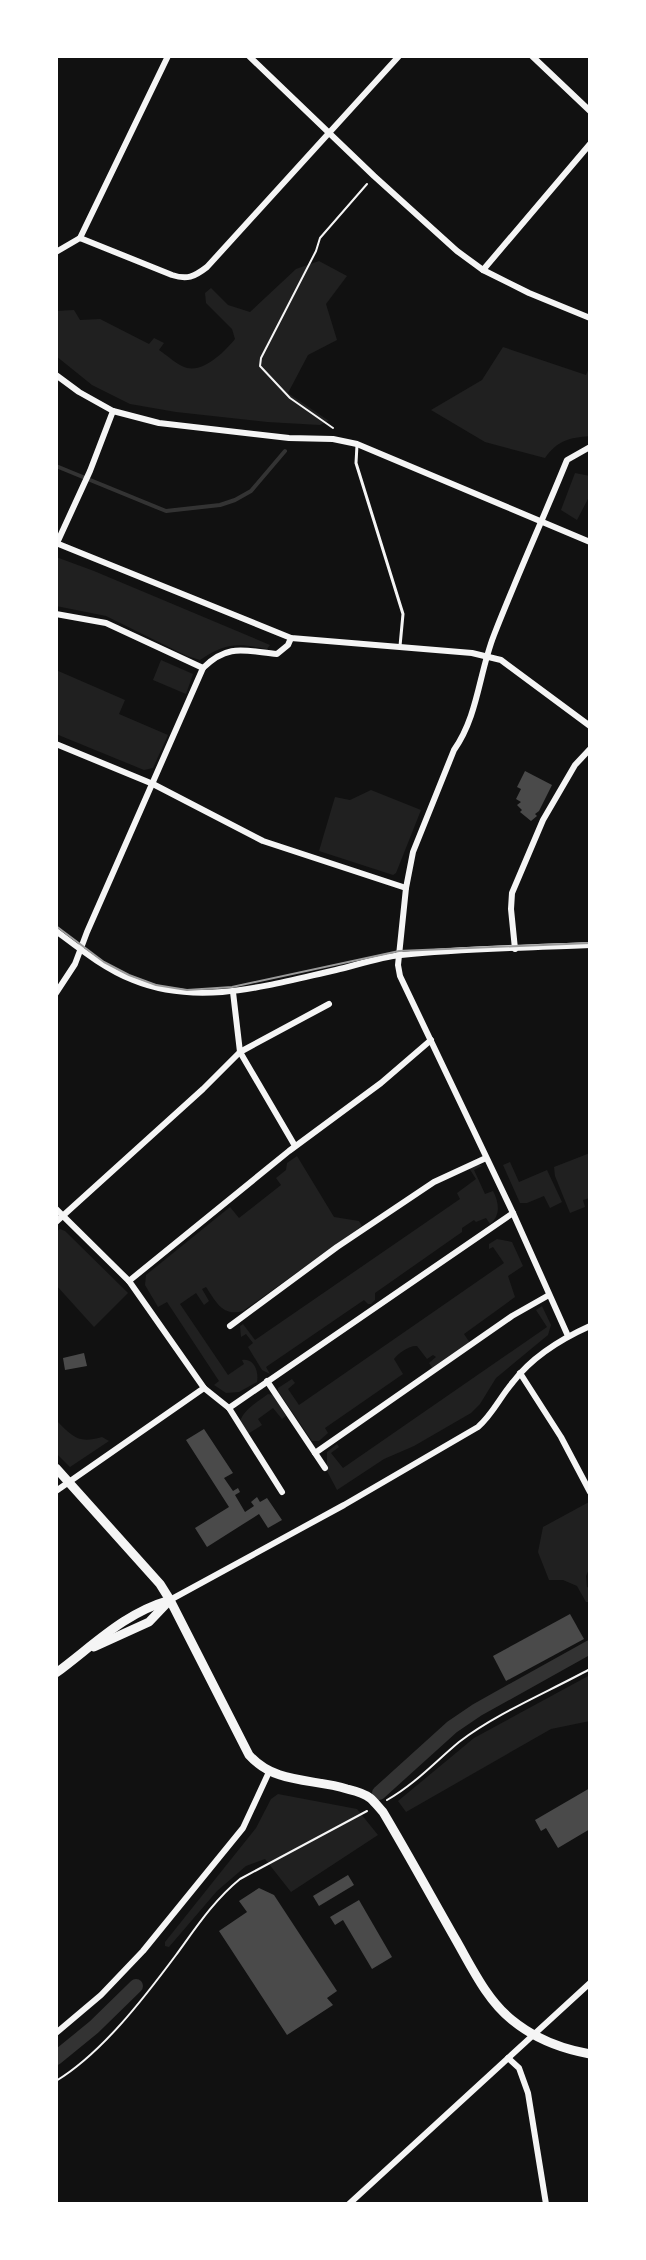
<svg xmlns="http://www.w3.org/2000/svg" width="646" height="2260" font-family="Manrope,sans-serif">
  <rect width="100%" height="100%" fill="#111"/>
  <!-- green -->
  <g fill="#202020">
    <path d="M319,261L347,276L326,304L337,340L308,355L288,393L329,421L320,425L267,422L176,412L130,404L92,385L56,356V311L74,310L80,320L100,319L149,344L154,338L164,343L159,350C167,355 178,366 187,368C205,372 225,351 235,339L232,329L206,303L205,293L211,288L228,305L250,312L296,269Z"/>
    <path d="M503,347L586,375L590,366V436C569,438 558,440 545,458L485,442L431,410L482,380Z"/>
    <polygon points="575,473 590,476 590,495 577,520 561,510"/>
    <path d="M56,557L94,571L270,645L267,649C237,643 226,643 200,660L187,656L106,616L56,606Z"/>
    <polygon points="161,660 193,674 186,694 153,680"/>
    <polygon points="56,670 125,700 119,714 168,735 153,768 144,770 56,734"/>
    <polygon points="371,790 421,810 396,873 393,875 319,851 335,797 350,800"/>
    <polygon points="590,1153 590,1198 583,1200 585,1207 570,1213 555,1176 554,1167"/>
    <path d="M297,1156L334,1217L359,1221L362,1226L243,1311C223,1317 216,1302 206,1287L202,1289L209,1301L204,1305L196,1293L180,1304L228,1375L244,1364L242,1360C254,1358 259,1371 257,1382L239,1392L226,1393L214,1385L219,1381L167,1302L158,1307L145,1285L146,1275L230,1207L239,1218L281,1185L276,1178L286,1170L287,1163Z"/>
    <polygon points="510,1162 519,1182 547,1170 562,1202 550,1208 544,1196 527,1203 520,1203 503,1165"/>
    <path d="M479,1164L482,1166L474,1170L485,1194L493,1191C499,1202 501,1216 490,1224L486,1218L476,1222L474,1220L462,1228V1232L375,1293V1300L371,1304H368L364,1300L266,1367L270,1374L262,1370L248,1347L253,1343L246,1334L241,1337L240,1326L243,1324L255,1340L460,1199L457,1193L476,1179L469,1168Z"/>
    <polygon points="60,1229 65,1231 128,1293 94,1327 56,1285 56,1232"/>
    <path d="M497,1239L512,1242L523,1266L508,1276L515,1297L464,1334L470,1343L433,1369L429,1363L436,1357L433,1355L427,1359L417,1346C410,1345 398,1353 394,1359L403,1374L325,1428L328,1433L319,1441H312L278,1391V1388L292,1379L295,1383L288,1389L299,1405L504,1263L493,1247L489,1249V1244Z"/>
    <polygon points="542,1306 551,1325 548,1335 496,1378 480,1404 471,1413 414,1446 384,1459 337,1490 327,1471 327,1452 337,1444 339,1447 331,1453 343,1468 547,1327 536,1310"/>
    <path d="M268,1394L273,1395L286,1416L282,1419L273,1408L258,1419L262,1425L248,1434L240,1421C245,1408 258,1402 268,1394Z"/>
    <path d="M56,1420C73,1437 78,1444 102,1437L109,1441L70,1467L56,1453Z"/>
    <polygon points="589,1502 590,1567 586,1576 587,1587 590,1588 590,1602 586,1602 577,1586 563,1580 549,1580 538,1552 543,1527"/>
    <polygon points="590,1675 590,1721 551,1729 406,1812 398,1801 474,1738"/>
    <polygon points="278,1794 357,1809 378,1835 291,1892 265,1859 246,1866 217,1891 169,1947 165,1946 165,1942 256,1828 271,1799"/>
  </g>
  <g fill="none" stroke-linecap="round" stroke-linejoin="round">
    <!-- stream -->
    <polyline stroke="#333" stroke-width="4" points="56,466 166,511 220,505 235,500 251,491 285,451"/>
    <!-- canal -->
    <g stroke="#333" stroke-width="14">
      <polyline points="379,1793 452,1727 477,1710 590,1647"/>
      <polyline points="56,2058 94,2027 136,1986"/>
    </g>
  </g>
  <!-- building -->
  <g fill="#4a4a4a">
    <polygon points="525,771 552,785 539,811 535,814 537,816 531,821 520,812 522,810 517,805 521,802 516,799 521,789 517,787"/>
    <polygon points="84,1353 87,1366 65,1370 63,1358"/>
    <polygon points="204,1429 233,1473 224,1478 233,1491 238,1488 240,1492 235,1495 245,1512 254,1506 251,1502 257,1497 260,1502 267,1498 282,1520 268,1528 259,1514 207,1547 195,1528 229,1507 186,1440"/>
    <polygon points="570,1614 584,1639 506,1681 493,1656"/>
    <polygon points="590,1788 590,1829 558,1848 546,1828 541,1831 535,1820"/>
    <polygon points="348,1875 354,1885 319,1906 313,1896"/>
    <polygon points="259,1888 274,1895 337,1991 327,1998 333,2005 287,2035 219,1931 247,1912 239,1901"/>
    <polygon points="359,1900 392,1957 372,1969 343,1920 335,1925 330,1917"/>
  </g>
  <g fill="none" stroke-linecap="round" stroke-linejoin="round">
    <!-- path -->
    <g stroke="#f5f5f5" stroke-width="2">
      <polyline points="333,428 290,398 260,366 261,358 316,251 320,238 367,184"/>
      <polyline points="590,1574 590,1585"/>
      <path d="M387,1800C415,1784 435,1762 459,1742C497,1713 548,1692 590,1669"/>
      <path d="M56,2081C102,2053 144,1998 176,1955C195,1929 214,1900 240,1879L367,1811"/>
    </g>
    <!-- service -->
    <polyline stroke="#f5f5f5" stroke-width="3" points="357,445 356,463 403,614 400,646"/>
    <!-- minor -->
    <g stroke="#f5f5f5" stroke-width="6">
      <polyline points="249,56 374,176 457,251 483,270 529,293 590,318"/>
      <polyline points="532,56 590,111"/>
      <polyline points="80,238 168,56"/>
      <path d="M56,252L80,238L172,275C187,280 194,277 207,267L399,56"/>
      <polyline points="483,270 590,144"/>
      <polyline points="56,375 79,392 113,411 159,423 289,438 333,439 357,444 590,542"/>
      <polyline points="56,543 291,638 472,653 501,660 590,726"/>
      <polyline points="57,543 90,471 113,411"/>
      <polyline points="56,614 106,623 203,668"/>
      <polyline points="56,744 153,784 263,841 406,888"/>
      <path d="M56,931C80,949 105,969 133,980C199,1007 269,985 336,970C357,965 380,957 401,955C464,948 527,948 590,945"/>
      <polyline points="515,949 511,909 512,893 543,820 575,765 590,749"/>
      <polyline points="233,992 240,1052 295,1146"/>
      <path d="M56,993L75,964L87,932L203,668C228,643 245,651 277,654L288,645L291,638"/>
      <polyline points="56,1209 129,1281 204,1388 229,1408 282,1492"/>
      <polyline points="56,1222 203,1089 240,1052 329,1004"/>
      <polyline points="129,1281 289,1151 381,1083 431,1040"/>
      <polyline points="230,1326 337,1247 434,1182 486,1158"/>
      <path d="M568,1336L513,1213L400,976L398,965L406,888L413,852L454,750C478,716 479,673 494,635C517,576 543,519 567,460L590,447"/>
      <polyline points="520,1373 561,1437 590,1492"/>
      <polyline points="267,1381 315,1453 512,1316 549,1295"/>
      <polyline points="229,1408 513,1213"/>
      <polyline points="315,1453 325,1468"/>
      <polyline points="56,1491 204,1388"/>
      <path d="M170,1600L344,1505L478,1427C493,1414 500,1397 513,1382C532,1357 561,1339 590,1326"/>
      <polyline points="56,2033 101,1995 143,1951 243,1828 269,1772"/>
      <polyline points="508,2058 519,2068 528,2093 546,2204"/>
      <polyline points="349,2204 590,1983"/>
    </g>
    <!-- primary -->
    <g stroke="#f5f5f5" stroke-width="9">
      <path d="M56,1468L160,1584L170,1600L249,1755C276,1785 313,1778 347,1789C355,1791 364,1793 370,1798C375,1802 379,1808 383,1812C408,1854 432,1898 456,1940C472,1968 487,2000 512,2020C534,2038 562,2049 590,2054"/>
      <polyline points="94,1647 149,1622 169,1601"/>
      <path d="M56,1673C94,1645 124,1613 170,1600"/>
    </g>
    <!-- tram -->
    <polyline stroke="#9a9a9a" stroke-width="2" points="56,926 104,962 129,975 156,985 187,990 232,987 399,951 590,943"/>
  </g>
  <!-- border -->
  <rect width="646" height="2260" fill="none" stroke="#ffffff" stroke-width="116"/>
</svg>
